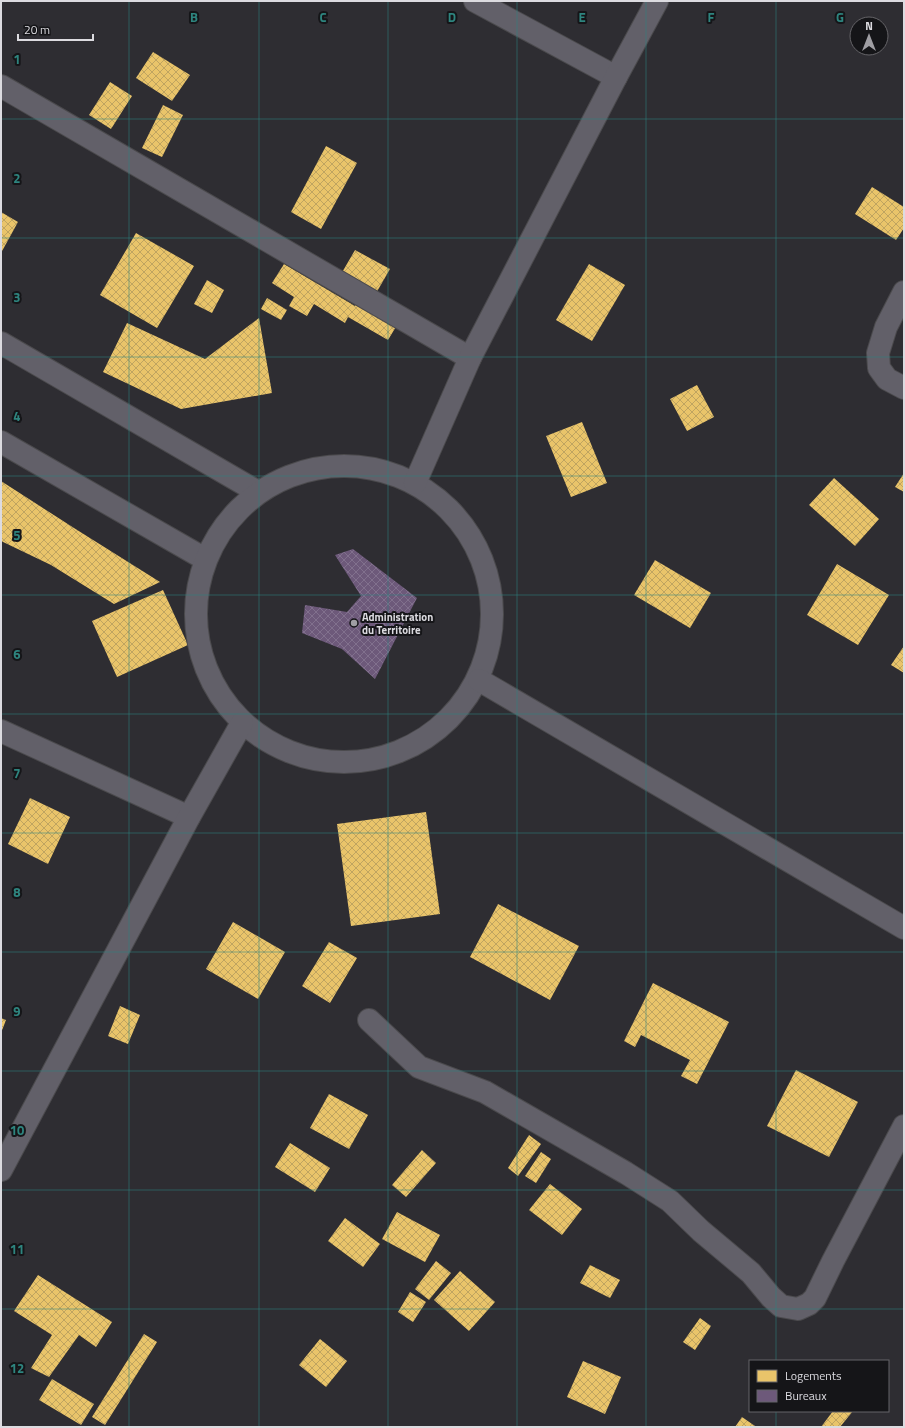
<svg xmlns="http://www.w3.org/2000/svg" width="905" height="1428" font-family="'Titillium Web',sans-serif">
  <defs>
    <pattern id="homes-cross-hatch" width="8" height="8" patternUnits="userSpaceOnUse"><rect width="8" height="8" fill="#e9c46a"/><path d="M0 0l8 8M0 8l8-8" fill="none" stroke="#bfa460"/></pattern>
    <pattern id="offices-cross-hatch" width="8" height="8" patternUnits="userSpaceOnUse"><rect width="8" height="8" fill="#6d597a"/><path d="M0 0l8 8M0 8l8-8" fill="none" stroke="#81708d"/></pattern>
  </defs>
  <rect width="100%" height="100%" fill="#2e2d32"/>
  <!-- homes -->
  <g fill="url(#homes-cross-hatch)">
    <polygon points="153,52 190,75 172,101 136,78"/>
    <polygon points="110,82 132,96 111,129 89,115"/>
    <polygon points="163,105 183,115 162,157 142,148"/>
    <polygon points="326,146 357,163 321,229 291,212"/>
    <polygon points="872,187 904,207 904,228 896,240 855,214"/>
    <polygon points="1,212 18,222 1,253"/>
    <polygon points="136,233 194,266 157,328 100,295"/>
    <polygon points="355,250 390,269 375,295 340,276"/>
    <polygon points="284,264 355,306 357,302 397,325 388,340 348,317 345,323 314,304 307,316 289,306 294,297 272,283"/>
    <polygon points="589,264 625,285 592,341 556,320"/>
    <polygon points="207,280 224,290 212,313 194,304"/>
    <polygon points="267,298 287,310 281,320 261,309"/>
    <polygon points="259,318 272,393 181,409 103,372 127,323 205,359"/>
    <polygon points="697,385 714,417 687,431 670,399"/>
    <polygon points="582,422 607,483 571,497 546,436"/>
    <polygon points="904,473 904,492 895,487"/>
    <polygon points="834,478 879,519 855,546 809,505"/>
    <polygon points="1,481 74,528 160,582 114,604 51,565 1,541"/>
    <polygon points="655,560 711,593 690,628 634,595"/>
    <polygon points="837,564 889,595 858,645 807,615"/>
    <polygon points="163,590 188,645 117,677 92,621"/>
    <polygon points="904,646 904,673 891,665"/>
    <polygon points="30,798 70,817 48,864 8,844"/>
    <polygon points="426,812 440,914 351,926 337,824"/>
    <polygon points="498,904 579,946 550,1000 470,957"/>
    <polygon points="233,922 285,952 258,999 206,969"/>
    <polygon points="329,942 357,958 330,1003 302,986"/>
    <polygon points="653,983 729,1022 697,1084 681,1076 690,1060 641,1035 635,1047 624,1041"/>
    <polygon points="120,1006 140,1015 128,1044 108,1036"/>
    <polygon points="1,1018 6,1020 1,1033"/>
    <polygon points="796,1070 858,1102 829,1157 767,1126"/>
    <polygon points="329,1094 368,1115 349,1149 310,1128"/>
    <polygon points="529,1135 541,1144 518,1176 508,1168"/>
    <polygon points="290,1143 330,1168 315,1192 275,1167"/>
    <polygon points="422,1150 436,1163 406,1197 392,1185"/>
    <polygon points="541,1152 551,1159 536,1183 525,1176"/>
    <polygon points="550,1184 582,1209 562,1235 529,1210"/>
    <polygon points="397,1212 440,1235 425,1262 382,1239"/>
    <polygon points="345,1218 380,1244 363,1267 328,1241"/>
    <polygon points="436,1261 451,1273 429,1300 415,1289"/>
    <polygon points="590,1265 620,1280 610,1298 580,1283"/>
    <polygon points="460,1271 495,1302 469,1331 434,1300"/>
    <polygon points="38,1275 112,1322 96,1347 79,1335 49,1377 31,1368 52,1335 14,1311"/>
    <polygon points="410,1292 426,1302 413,1322 398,1312"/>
    <polygon points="700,1318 711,1326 695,1350 683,1342"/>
    <polygon points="144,1334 157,1342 105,1425 92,1417"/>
    <polygon points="320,1339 347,1361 326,1387 299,1365"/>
    <polygon points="583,1361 621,1377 605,1414 567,1397"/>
    <polygon points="52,1379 94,1404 81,1425 39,1400"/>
    <polygon points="833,1411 853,1411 840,1427 821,1427"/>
    <polygon points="742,1417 755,1426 754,1427 735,1427"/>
  </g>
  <!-- offices -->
  <polygon fill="url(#offices-cross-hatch)" points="353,549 417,598 375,679 342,649 302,633 305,605 347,612 361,596 335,555"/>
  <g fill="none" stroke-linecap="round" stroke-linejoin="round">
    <!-- minor casing -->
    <g stroke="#4b4a4d" stroke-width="24">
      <g id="minor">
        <polyline points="475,1 616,77"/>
        <polyline points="1,86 470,358"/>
        <polyline points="904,292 886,327 878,353 879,368 887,379 904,388"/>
        <polyline points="1,343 258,492"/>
        <polyline points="1,442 205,559"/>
        <circle cx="344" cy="614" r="148"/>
        <polyline points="415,483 470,358 616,77 657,1"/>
        <polyline points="479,680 904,928"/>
        <polyline points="1,731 189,817"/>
        <polyline points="369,1020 419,1067 485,1092 626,1173 670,1201 701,1231 751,1273 771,1297 781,1306 798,1309 809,1304 815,1298 833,1261 904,1126"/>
        <polyline points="1,1170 189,817 242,723"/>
      </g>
    </g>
    <!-- minor -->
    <use href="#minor" stroke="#626069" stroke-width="22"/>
  </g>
  <!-- grid -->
  <path fill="none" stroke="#2e857f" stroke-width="1" stroke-opacity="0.55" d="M129,1V1427M259,1V1427M388,1V1427M517,1V1427M646,1V1427M776,1V1361M1,119H904M1,238H904M1,357H904M1,476H904M1,595H904M1,714H904M1,833H904M1,952H904M1,1071H904M1,1190H904M1,1309H904M776,1411V1427"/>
  <!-- markers -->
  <circle fill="#9f9ea3" stroke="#151518" stroke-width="1.5" cx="354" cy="623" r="4"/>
  <g text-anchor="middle" stroke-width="4" stroke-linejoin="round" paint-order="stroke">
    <!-- poi labels -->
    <g font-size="11" font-weight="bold" fill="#dcdbe0" stroke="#151518" text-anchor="start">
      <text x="362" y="621">Administration<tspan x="362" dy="13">du Territoire</tspan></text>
    </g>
  </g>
  <g font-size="13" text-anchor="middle" font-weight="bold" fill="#2e857f" stroke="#151518" stroke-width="4" stroke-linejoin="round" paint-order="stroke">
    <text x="194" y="22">B</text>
    <text x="323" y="22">C</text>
    <text x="452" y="22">D</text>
    <text x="582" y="22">E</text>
    <text x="711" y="22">F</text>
    <text x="840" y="22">G</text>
    <text x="17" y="64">1</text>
    <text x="17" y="183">2</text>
    <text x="17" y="302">3</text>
    <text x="17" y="421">4</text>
    <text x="17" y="540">5</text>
    <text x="17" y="659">6</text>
    <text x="17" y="778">7</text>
    <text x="17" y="897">8</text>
    <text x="17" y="1016">9</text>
    <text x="17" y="1135">10</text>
    <text x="17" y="1254">11</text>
    <text x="17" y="1373">12</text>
  </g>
  <!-- border -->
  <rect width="905" height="1428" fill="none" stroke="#dcdbe0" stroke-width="4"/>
  <!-- legend -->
  <rect x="749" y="1360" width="140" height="52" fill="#151518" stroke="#656468"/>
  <rect x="757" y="1370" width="20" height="12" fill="#e9c46a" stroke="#656468"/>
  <text x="785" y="1380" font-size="12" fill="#dcdbe0">Logements</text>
  <rect x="757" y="1390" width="20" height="12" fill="#6d597a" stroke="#656468"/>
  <text x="785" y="1400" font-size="12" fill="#dcdbe0">Bureaux</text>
  <!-- north arrow -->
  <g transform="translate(869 36)"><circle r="19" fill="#151518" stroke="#656468"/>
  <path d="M0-3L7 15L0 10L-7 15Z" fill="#9f9ea3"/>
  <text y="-6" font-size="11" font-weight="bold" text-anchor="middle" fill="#dcdbe0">N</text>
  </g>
  <!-- scale -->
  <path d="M18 34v6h75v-6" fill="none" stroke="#dcdbe0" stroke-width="2"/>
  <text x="24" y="34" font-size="12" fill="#dcdbe0" stroke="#151518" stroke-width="3" paint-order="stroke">20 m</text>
</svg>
